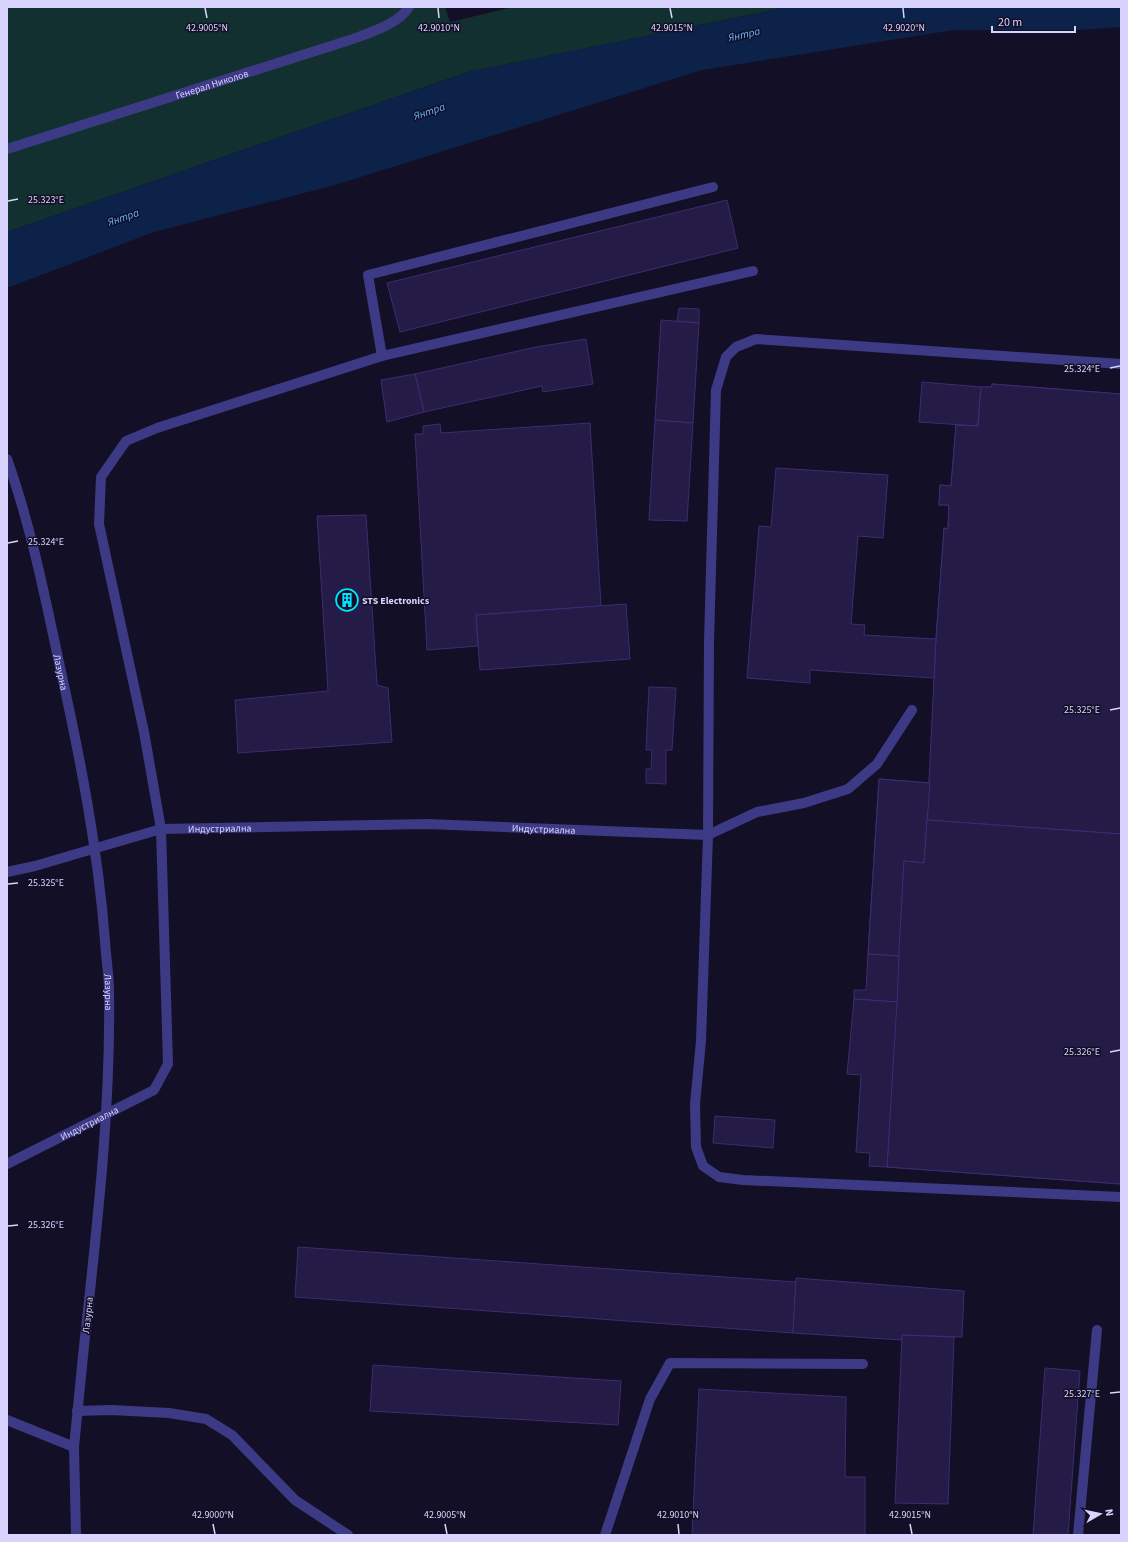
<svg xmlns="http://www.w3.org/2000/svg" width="1128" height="1542" font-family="'Source Sans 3',sans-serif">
  <rect width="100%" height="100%" fill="#130f26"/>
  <!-- green -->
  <polygon fill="#12302f" points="7,7 445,7 450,22 513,7 788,7 468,72 7,232"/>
  <!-- water -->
  <polygon fill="#0c2248" points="788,7 1121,7 1121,27 1080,30 954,30 702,70 335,185 154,232 7,288 7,232 468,72"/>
  <!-- building -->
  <g fill="#241b47" stroke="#3b2d73">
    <polygon points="727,200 738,248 400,332 387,283"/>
    <polygon points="679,308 699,309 699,323 677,321"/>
    <polygon points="661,320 699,323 693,423 655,420"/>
    <polygon points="586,339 593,384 543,392 542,386 424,412 415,374 536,347"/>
    <polygon points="415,374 424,412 387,422 381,380"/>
    <polygon points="922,382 981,387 978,426 919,422"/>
    <polygon points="992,384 1121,394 1121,1184 887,1167 899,956 868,954 879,779 930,783 936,639 944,528 948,529 949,505 939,505 940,485 951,486 956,425 978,426 981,387 992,387"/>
    <polygon points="992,384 1121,394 1121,834 927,820 936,639 944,528 948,529 949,505 939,505 940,485 951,486 956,425 978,426 981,387 992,387"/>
    <polygon points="655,420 693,423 687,521 649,520"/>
    <polygon points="590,423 601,606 476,615 478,646 427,650 415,434 423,434 423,426 440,424 441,433"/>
    <polygon points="776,468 888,475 883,538 858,536 851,624 865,625 864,635 936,639 934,678 810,670 810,683 747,678 759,526 771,527"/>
    <polygon points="366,515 377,685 388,688 392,742 238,753 235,700 328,691 317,516"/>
    <polygon points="626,604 630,659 480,670 476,615"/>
    <polygon points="649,687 676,688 672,750 666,750 666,784 646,783 646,769 651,769 652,750 646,750"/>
    <polygon points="879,779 930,783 924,863 904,861 899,956 868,954"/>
    <polygon points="927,820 1121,834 1121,1184 887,1167 904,861 924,863"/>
    <polygon points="868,954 899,956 897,1002 854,999 854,990 866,990"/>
    <polygon points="854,999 897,1002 887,1167 869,1166 870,1153 856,1152 861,1075 847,1074"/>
    <polygon points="715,1116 775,1120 773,1148 713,1143"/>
    <polygon points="298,1247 796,1282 793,1333 295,1297"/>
    <polygon points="796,1278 964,1291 962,1337 902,1335 902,1340 793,1333"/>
    <polygon points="902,1335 954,1337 948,1504 895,1503"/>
    <polygon points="373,1365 621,1381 618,1425 370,1411"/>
    <polygon points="1045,1368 1080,1371 1068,1535 1033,1535"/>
    <polygon points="699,1389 846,1397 845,1477 865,1477 865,1535 692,1535"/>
  </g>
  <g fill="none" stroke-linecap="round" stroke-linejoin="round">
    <!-- minor -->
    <g stroke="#3d3a85" stroke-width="10">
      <path id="s1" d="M7,149L353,39C369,33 400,23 409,7"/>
      <polyline points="382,356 368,275 713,187"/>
      <polyline points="1121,364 756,339 736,347 726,357 716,390 709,642 708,835 701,1041 695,1104 696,1147 703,1166 719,1177 743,1180 1121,1197"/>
      <polyline points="7,872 35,866 161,829 144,732 99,524 101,477 126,441 157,428 382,356 753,271"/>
      <path id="s2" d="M7,1164L154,1090L168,1064L161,829L427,824L708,835L757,812L804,803L848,789L877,764L912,710"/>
      <polyline points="77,1411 111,1410 169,1413 206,1419 232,1435 295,1500 348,1535"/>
      <polyline points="7,1420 74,1447"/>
      <polyline points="76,1535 74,1447 83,1356"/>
      <polyline points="605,1535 650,1399 670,1363 863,1364"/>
      <polyline points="1078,1535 1097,1330"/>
    </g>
    <!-- minor-bridge -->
    <path stroke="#3d3a85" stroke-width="10" id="s3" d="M7,459C31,526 45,597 60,667C80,757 98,849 105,941C106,958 109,975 109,991C111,1114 96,1234 83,1356"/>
  </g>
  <!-- ticks -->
  <path fill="none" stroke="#d9d4ff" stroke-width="1.5" d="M205,8L207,18M438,8L439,18M670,8L672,18M903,8L904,18M8,201L18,199M1110,368L1120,366M8,543L18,541M1110,710L1120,708M8,884L18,883M1110,1052L1120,1050M8,1226L18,1225M1110,1393L1120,1392M213,1524L215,1534M445,1524L447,1534M678,1524L679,1534M910,1524L912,1534"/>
  <!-- icons -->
  <defs>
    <g id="building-ring" transform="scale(1.15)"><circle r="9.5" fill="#130f26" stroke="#00e5ff" stroke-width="1.5"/><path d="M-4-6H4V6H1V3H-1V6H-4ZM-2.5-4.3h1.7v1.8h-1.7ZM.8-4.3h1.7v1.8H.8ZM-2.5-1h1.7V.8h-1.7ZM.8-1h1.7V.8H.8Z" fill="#00e5ff"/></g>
  </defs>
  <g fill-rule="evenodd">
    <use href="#building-ring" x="347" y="600"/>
  </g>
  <g text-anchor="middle" stroke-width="3" stroke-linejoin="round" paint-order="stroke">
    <!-- street labels -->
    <g font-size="10" fill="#d9d4ff" stroke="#130f26">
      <text dy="4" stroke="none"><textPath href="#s1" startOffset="215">Генерал Николов</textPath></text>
      <text dy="4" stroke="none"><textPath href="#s3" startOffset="220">Лазурна</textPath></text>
      <text dy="4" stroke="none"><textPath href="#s2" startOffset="488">Индустриална</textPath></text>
      <text dy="4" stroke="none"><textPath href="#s2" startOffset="812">Индустриална</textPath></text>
      <text dy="4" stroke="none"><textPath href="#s3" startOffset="544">Лазурна</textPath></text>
      <text dy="4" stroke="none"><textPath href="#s2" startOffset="92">Индустриална</textPath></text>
      <text transform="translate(87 1315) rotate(-84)" y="4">Лазурна</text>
    </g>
    <!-- poi labels -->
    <g font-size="10" font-weight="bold" fill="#d9d4ff" stroke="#130f26" text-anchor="start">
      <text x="362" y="604">STS Electronics</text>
    </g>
    <!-- water labels -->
    <g font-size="11" font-style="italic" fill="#62b6ff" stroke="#130f26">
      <text transform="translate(744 34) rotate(-13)" y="4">Янтра</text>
      <text transform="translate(429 111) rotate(-19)" y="4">Янтра</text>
      <text transform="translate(123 217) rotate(-19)" y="4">Янтра</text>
    </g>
  </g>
  <g font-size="10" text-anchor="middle" fill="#d9d4ff" stroke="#130f26" stroke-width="3" stroke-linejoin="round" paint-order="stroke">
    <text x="207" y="31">42.9005°N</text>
    <text x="439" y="31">42.9010°N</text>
    <text x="672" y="31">42.9015°N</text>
    <text x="904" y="31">42.9020°N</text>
    <text x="46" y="203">25.323°E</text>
    <text x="1082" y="372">25.324°E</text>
    <text x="46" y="545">25.324°E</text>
    <text x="1082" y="713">25.325°E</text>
    <text x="46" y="886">25.325°E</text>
    <text x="1082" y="1055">25.326°E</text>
    <text x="46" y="1228">25.326°E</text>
    <text x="1082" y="1397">25.327°E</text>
    <text x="213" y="1518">42.9000°N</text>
    <text x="445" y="1518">42.9005°N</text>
    <text x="678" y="1518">42.9010°N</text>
    <text x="910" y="1518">42.9015°N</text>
  </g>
  <!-- border -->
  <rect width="1128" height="1542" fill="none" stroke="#d9d4ff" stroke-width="16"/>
  <!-- north arrow -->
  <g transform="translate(1100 1514) rotate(81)" stroke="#130f26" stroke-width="3" paint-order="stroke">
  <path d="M0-3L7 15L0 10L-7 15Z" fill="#d9d4ff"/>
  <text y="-6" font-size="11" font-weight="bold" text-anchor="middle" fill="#d9d4ff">N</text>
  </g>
  <!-- scale -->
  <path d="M992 26v6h83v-6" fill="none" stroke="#d9d4ff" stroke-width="2"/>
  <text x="998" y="26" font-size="12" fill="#d9d4ff" stroke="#130f26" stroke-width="3" paint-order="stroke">20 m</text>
</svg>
